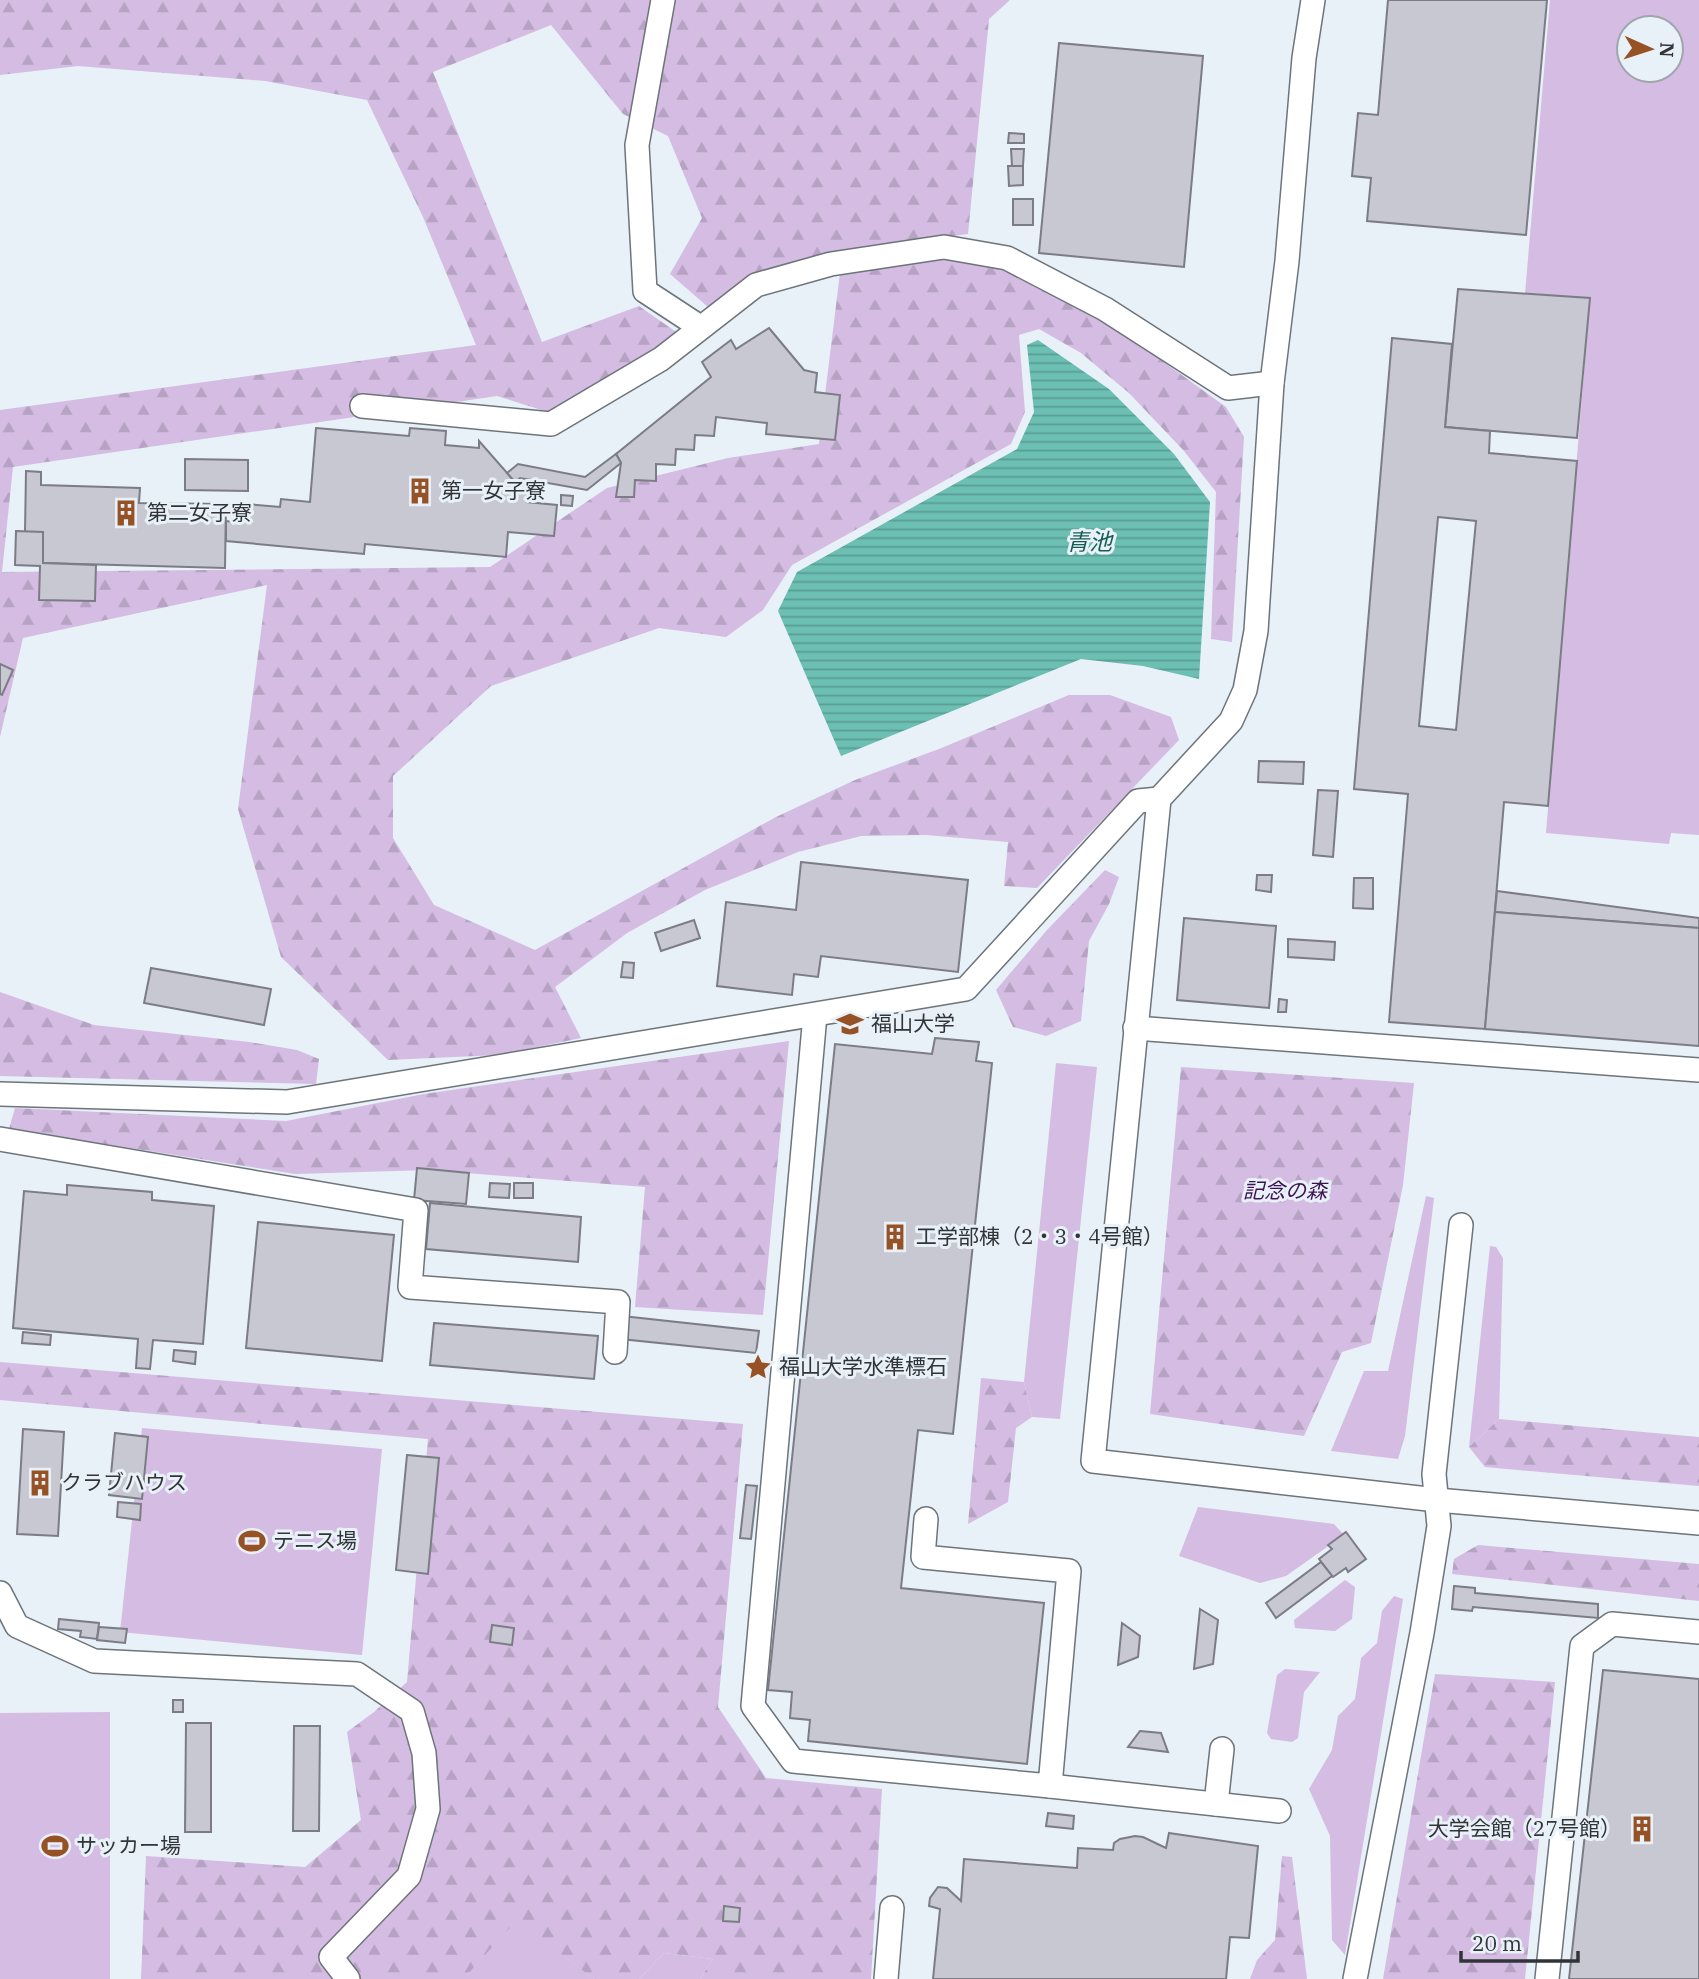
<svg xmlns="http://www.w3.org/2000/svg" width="1699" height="1979" font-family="'IBM Plex Serif','Noto Sans JP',serif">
  <defs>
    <pattern id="forest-firs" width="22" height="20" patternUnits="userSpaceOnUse" patternTransform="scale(1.75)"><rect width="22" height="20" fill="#d4bce2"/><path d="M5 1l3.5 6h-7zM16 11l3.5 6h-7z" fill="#b6a2c3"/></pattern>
    <pattern id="water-rules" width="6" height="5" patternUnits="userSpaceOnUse" patternTransform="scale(1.75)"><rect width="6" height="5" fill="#6cbfb3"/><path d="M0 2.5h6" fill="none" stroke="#599c93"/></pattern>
  </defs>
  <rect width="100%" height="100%" fill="#e8f0f8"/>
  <!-- grass -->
  <g fill="#d4bce2" fill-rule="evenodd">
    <path d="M1550,0H1699V835L1671,833L1669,844L1546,833L1590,299L1525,294ZM1629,28H1671V70H1629Z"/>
    <polygon points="1056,1063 1097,1067 1060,1419 1032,1417 1024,1382"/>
    <polygon points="1426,1196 1434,1198 1405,1436 1398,1459 1331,1451 1364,1371 1388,1371"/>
    <polygon points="1490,1246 1496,1247 1503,1258 1499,1419 1469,1447"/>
    <polygon points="142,1428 382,1449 362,1655 120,1632"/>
    <polygon points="1198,1507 1334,1524 1344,1535 1286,1576 1260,1583 1179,1556"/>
    <polygon points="1345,1580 1355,1587 1352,1619 1335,1631 1295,1628 1294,1620"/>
    <polygon points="1394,1596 1403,1599 1345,1955 1332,1940 1330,1836 1309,1789 1332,1750 1338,1716 1355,1699 1361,1658 1377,1643 1382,1611"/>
    <polygon points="1285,1669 1320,1672 1304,1692 1298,1738 1292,1742 1271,1739 1267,1733 1277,1675"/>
    <polygon points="110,1712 110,1979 0,1979 0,1713"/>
    <polygon points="516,1920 594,1979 467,1979 467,1975"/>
    <polygon points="664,1953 713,1959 700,1979 639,1979"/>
  </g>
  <!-- forest -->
  <g fill="url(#forest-firs)">
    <polygon points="0,0 1010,0 989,19 968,234 854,249 765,269 708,307 670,274 702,218 668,136 623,114 551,25 433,72 542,342 639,306 679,334 657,350 548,412 497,396 13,467 2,572 490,567 607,488 728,458 819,444 840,273 946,259 990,263 1125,334 1226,407 1244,437 1232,642 1211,639 1216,492 1184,451 1129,393 1081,353 1039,329 1019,335 1025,412 1011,444 792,565 763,610 726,637 659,628 491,686 393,776 393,838 434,905 535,950 776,817 855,780 939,749 1069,695 1110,695 1171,717 1179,740 1037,888 1004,886 1008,842 926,835 861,836 798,852 705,890 627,933 555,987 581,1038 498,1055 388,1060 281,957 238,809 267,585 23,638 0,737 0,410 476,345 423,217 367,100 265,81 78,66 0,75"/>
    <polygon points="1105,870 1119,877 1109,904 1089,941 1081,1021 1046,1036 1013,1027 996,990 1047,930"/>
    <polygon points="0,992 94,1025 249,1042 297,1050 319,1059 316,1084 0,1076"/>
    <polygon points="789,1041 763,1315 635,1307 645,1187 429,1170 295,1174 9,1129 15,1108 286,1121 424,1094"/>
    <polygon points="1181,1067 1414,1083 1403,1185 1371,1343 1342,1352 1304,1436 1150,1414"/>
    <polygon points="0,1362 743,1424 718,1707 766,1778 882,1789 871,1979 700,1979 713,1959 664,1953 639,1979 594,1979 516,1921 467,1975 467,1979 141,1979 146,1856 305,1867 361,1820 347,1732 374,1712 407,1682 428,1439 0,1400"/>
    <polygon points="981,1378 1024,1382 1032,1417 1016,1428 1008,1502 968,1524"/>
    <polygon points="1499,1419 1699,1437 1699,1486 1485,1467 1469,1447"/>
    <polygon points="1478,1545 1699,1564 1699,1601 1452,1574 1454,1559"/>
    <polygon points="1435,1674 1555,1682 1525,1979 1383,1979"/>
    <polygon points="1282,1856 1292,1857 1307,1979 1250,1979 1257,1960 1275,1940"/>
  </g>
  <!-- water -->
  <polygon fill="url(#water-rules)" points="1038,340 1109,389 1174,454 1210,502 1199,679 1143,666 1081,659 841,756 778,611 797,572 1017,449 1034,412 1027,345"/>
  <!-- building -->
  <g fill="#c7c8d2" stroke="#7b7c85" stroke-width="2" fill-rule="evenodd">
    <polygon points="1388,0 1547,0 1526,235 1367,221 1371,178 1352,176 1358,113 1378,115"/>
    <polygon points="1059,43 1203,56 1184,267 1039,253"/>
    <polygon points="1009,133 1024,134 1024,143 1008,143"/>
    <polygon points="1011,149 1024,149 1023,166 1012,166"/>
    <polygon points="1008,166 1023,166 1023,185 1009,186"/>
    <rect x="1013" y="199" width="20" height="26"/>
    <polygon points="1458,289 1590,298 1577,438 1445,427"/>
    <polygon points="769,328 804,370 817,373 815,392 840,395 835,440 766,434 767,423 716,417 714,436 695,435 694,450 676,449 675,465 656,464 656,481 635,480 634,497 616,497 621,463 616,454 711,377 702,362 731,340 736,349"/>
    <path d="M1392,338L1452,344L1445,427L1490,431L1489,453L1577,461L1548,806L1504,802L1485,1029L1389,1022L1408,794L1354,789ZM1438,517L1476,521L1456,730L1419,726Z"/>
    <polygon points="316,428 409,436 410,428 446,431 445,445 479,448 479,441 515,482 520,478 532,480 527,502 557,505 554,536 508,532 506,557 365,544 364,554 226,541 226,521 235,522 236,503 280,507 281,499 310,502"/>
    <polygon points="616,454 621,463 587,490 520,478 515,482 507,473 518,464 585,477"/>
    <polygon points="185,459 248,460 248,491 185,490"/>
    <polygon points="26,471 41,472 41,485 140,488 139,503 226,504 225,568 43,563 43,532 25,532"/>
    <polygon points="561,495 573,496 572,506 561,505"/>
    <polygon points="16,531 43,532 43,563 96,565 95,601 39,600 40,566 15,565"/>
    <polygon points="0,664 13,670 2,695 0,694"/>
    <polygon points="1259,761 1304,762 1303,784 1258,782"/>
    <polygon points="1318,790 1338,791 1333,857 1313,855"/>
    <polygon points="801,862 968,880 958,972 821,956 818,977 794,974 792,995 717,986 726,902 796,910"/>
    <polygon points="1257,875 1272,875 1271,892 1256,890"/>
    <polygon points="1354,878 1373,878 1373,909 1353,908"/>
    <polygon points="1497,891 1699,918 1699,928 1495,912"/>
    <polygon points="1495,912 1699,928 1699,1046 1485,1029"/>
    <polygon points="1184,918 1276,926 1269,1008 1177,1000"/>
    <polygon points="694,920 700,938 661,951 655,933"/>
    <polygon points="1288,939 1335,942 1334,960 1288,957"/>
    <polygon points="623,962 634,963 633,978 621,977"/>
    <polygon points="151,968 271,989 264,1025 144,1003"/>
    <polygon points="1279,999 1287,1000 1286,1012 1278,1012"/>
    <polygon points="935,1038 979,1042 976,1061 992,1063 953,1434 918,1430 901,1588 1044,1603 1027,1764 808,1741 810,1720 790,1718 792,1692 768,1690 835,1044 932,1054"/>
    <polygon points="417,1168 469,1173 466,1204 414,1200"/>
    <polygon points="490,1183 510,1184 509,1198 489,1197"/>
    <rect x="514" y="1183" width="19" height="15"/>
    <polygon points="67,1185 152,1192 152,1200 214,1206 203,1344 153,1340 150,1369 136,1368 138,1339 13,1328 24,1191 67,1195"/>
    <polygon points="430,1203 581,1217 578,1262 426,1249"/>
    <polygon points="258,1222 394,1235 382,1361 246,1348"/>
    <polygon points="613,1315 759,1331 756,1353 611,1338"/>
    <polygon points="434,1323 598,1336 594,1379 430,1365"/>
    <polygon points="23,1332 51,1335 50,1345 22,1343"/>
    <polygon points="174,1350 196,1352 195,1364 173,1361"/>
    <polygon points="23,1429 64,1432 58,1536 17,1534"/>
    <polygon points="115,1433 148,1437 142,1499 109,1495"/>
    <polygon points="407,1455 439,1458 428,1574 396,1570"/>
    <polygon points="746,1485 757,1486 751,1539 740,1538"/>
    <polygon points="118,1502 141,1504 140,1520 117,1517"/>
    <polygon points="1346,1532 1366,1559 1348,1572 1346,1568 1333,1577 1319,1559 1332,1549 1328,1545"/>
    <polygon points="1321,1562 1332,1576 1276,1618 1266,1603"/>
    <polygon points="1454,1586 1475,1588 1475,1593 1598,1604 1598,1618 1473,1607 1472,1611 1452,1609"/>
    <polygon points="1200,1609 1218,1620 1213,1664 1194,1669"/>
    <polygon points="59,1619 99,1623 97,1639 80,1637 81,1631 58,1629"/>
    <polygon points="1122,1623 1140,1636 1138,1657 1118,1665"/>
    <polygon points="492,1625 514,1628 512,1645 490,1642"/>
    <polygon points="99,1627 127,1629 125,1643 97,1640"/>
    <polygon points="1603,1670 1699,1679 1699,1979 1569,1979"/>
    <rect x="173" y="1700" width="10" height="12"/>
    <polygon points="186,1723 211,1723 211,1832 185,1832"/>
    <polygon points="294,1726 320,1726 319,1831 293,1831"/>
    <polygon points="1140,1731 1161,1733 1168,1752 1128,1747"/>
    <polygon points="1048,1813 1074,1816 1073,1829 1046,1826"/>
    <polygon points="1169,1833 1258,1846 1249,1938 1230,1937 1226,1979 933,1979 940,1909 929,1906 930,1898 938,1887 947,1888 961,1901 964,1859 1077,1868 1078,1848 1113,1850 1114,1843 1120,1839 1135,1836 1143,1837 1166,1848"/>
    <polygon points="724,1906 740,1908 739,1922 723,1921"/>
  </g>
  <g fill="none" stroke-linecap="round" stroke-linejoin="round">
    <!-- lane casing -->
    <g stroke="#6d747a" stroke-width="26">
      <g id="lane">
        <polyline points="663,0 637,145 645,291 700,327"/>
        <polyline points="1313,0 1304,58 1287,261 1272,383 1256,631 1245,690 1231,721 1159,799 1093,1461 1437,1500 1699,1523"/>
        <polyline points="362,406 551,424 661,359 756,285 831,264 944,247 1007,258 1105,309 1228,388 1272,383"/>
        <polyline points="815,1015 753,1706 793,1761 1050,1786 1069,1571 923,1557 926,1519"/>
        <polyline points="1135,1028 1699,1070"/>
        <polyline points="0,1094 287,1102 966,989 1138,801 1159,799"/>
        <polyline points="0,1139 416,1210 410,1287 618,1302 615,1352"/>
        <polyline points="0,1593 17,1626 94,1661 357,1674 412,1711 424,1753 428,1809 409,1876 331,1957 348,1979"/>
        <polyline points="1050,1786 1279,1811"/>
        <polyline points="1216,1804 1222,1749"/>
        <polyline points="886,1979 892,1908"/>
        <polyline points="1355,1979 1422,1633 1439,1526 1434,1474 1461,1225"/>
        <polyline points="1547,1979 1582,1646 1612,1624 1699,1632"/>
      </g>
    </g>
    <!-- lane -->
    <use href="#lane" stroke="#fff" stroke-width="23"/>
  </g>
  <!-- icons -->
  <defs>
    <g id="building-bare" transform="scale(2.1)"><path d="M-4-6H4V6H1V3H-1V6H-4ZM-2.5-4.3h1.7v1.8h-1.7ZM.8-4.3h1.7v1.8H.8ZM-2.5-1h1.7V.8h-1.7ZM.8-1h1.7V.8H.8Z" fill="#965225" stroke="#e8f0f8" stroke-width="2.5" paint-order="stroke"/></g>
    <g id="university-bare" transform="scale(2.1)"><path d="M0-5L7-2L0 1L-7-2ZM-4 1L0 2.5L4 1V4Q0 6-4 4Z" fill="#965225" stroke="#e8f0f8" stroke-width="2.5" paint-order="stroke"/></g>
    <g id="sight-bare" transform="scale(2.1)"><path d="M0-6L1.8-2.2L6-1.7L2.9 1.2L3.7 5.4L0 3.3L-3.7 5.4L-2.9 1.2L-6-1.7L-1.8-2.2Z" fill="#965225" stroke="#e8f0f8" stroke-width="2.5" paint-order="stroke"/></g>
    <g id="stadium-bare" transform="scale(2.1)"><path d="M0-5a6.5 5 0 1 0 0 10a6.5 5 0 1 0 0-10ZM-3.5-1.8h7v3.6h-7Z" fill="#965225" stroke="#e8f0f8" stroke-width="2.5" paint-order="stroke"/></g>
  </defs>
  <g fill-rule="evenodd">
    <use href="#building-bare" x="420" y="491"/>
    <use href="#building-bare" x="126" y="513"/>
    <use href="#university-bare" x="850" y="1024"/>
    <use href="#building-bare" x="895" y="1237"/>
    <use href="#sight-bare" x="758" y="1367"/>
    <use href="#building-bare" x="40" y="1483"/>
    <use href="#stadium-bare" x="252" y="1541"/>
    <use href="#building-bare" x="1642" y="1829"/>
    <use href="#stadium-bare" x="55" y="1846"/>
  </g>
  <g text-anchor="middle" stroke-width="6" stroke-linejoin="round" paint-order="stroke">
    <!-- poi labels -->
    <g font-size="21" fill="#323538" stroke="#e8f0f8" text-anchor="start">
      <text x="441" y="498">第一女子寮</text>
      <text x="147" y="520">第二女子寮</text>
      <text x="871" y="1031">福山大学</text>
      <text x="916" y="1244">工学部棟（2・3・4号館）</text>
      <text x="779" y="1374">福山大学水準標石</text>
      <text x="61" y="1490">クラブハウス</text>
      <text x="273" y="1548">テニス場</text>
      <text x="1621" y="1836" text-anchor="end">大学会館（27号館）</text>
      <text x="76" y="1853">サッカー場</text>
    </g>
    <!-- park labels -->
    <g font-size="21" font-style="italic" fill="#3e1252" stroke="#e8f0f8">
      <text x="1285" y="1198">記念の森</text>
    </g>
    <!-- water labels -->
    <g font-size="23" font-style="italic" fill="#175d54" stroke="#e8f0f8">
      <text x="1089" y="550">青池</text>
    </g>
  </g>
  <!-- north arrow -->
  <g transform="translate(1650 49) rotate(93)"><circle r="33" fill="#e8f0f8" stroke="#9fa5ab" stroke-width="2"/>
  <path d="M0-5L12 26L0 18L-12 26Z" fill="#965225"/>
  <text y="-10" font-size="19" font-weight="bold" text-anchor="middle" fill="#323538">N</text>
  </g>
  <!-- scale -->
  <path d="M1461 1951v10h117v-10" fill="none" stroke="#323538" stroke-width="3.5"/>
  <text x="1472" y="1951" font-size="21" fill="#323538" stroke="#e8f0f8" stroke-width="5" paint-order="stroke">20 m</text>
</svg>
